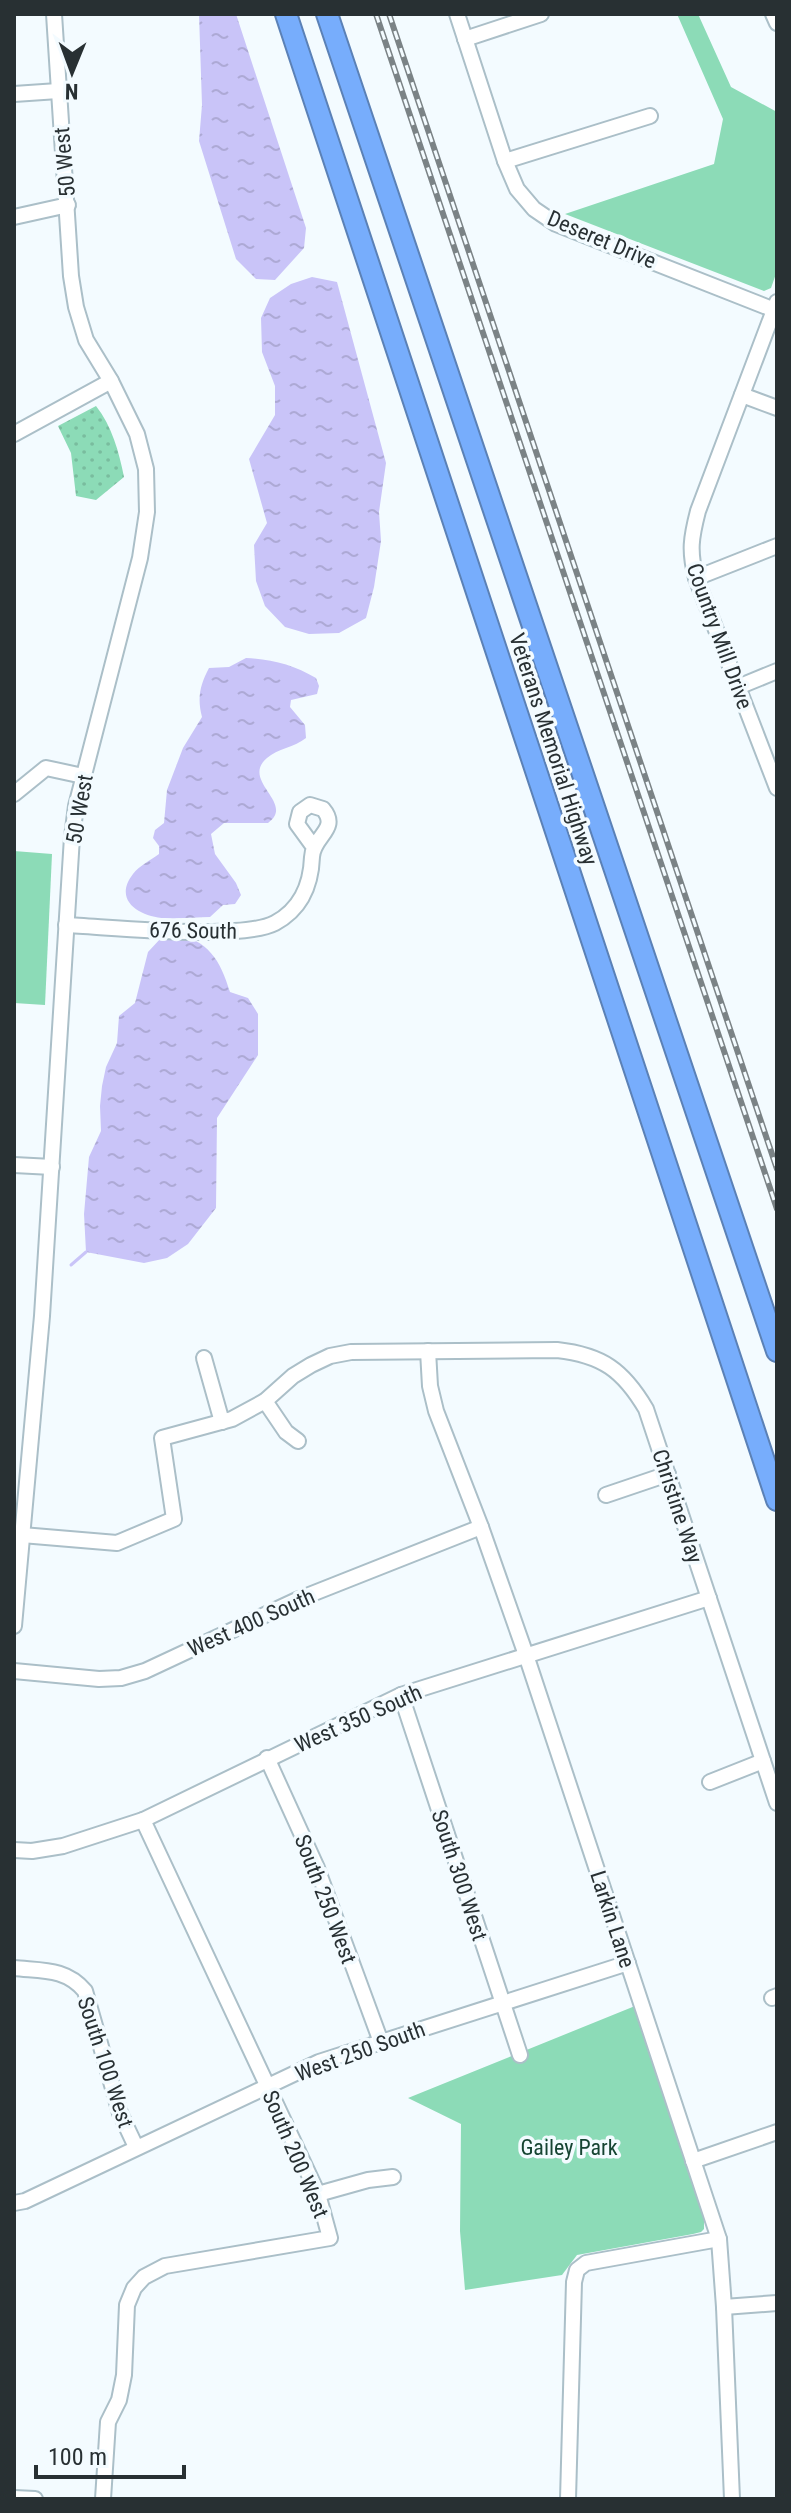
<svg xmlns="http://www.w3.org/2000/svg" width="791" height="2513" font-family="'Roboto Condensed',sans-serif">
  <defs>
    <pattern id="grass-dots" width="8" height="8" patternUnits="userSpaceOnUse" patternTransform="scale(2)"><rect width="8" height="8" fill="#8cdbb7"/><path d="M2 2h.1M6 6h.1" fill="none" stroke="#79bc9e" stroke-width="1.8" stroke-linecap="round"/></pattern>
    <pattern id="water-ripples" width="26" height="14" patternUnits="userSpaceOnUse" patternTransform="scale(2)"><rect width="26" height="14" fill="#c9c4f8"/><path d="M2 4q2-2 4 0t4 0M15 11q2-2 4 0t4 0" fill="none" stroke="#ada9d5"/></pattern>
  </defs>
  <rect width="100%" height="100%" fill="#f3fbff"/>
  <!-- grass -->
  <path fill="url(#grass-dots)" d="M96,406C112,426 119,452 124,477L96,500L76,496L71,453L58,426Z"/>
  <!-- park -->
  <g fill="#8cdbb7">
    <polygon points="677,14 698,14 731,87 777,112 777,271 771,288 764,291 565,214 714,164 723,119"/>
    <polygon points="14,851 52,854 45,1005 14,1003"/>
    <polygon points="635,2006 704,2218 704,2229 701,2232 693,2234 577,2255 562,2275 465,2290 460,2231 461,2124 408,2098"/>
  </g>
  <!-- water -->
  <g fill="url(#water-ripples)">
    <polygon points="199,14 236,14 306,228 304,248 275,280 256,279 236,259 199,141 202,105"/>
    <polygon points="312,277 337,282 386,463 379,512 381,541 374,587 366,618 339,633 309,634 285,627 265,606 256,581 254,545 267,523 249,459 275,415 275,386 262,352 261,318 270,298 291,284"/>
    <path d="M246,658C272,659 294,665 316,678L319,686L317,694L291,700L290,707L305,725L306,738C295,747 277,749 267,758C240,781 296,803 268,823H224L211,834L215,854L236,883L241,895L235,904L223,905L210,917C196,917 180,919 165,918C141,917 112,901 133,874C139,866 151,860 159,854V846L153,838L155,830L164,823L167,790L183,748L202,717C197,698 200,685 209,668L229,667Z"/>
    <path d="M172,933C209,940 220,960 230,992L248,998L258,1014V1055L217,1118L216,1208L188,1244L167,1258L144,1263L86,1252L84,1214L89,1157L101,1131L100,1106L102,1086L106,1067L117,1043L119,1016L135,1003L148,952L161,938Z"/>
  </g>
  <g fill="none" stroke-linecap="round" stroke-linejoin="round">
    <!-- stream -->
    <polyline stroke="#c9c4f8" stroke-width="3" points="71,1265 86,1252"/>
    <!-- minor casing -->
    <g stroke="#abbfc8" stroke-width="18">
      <g id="minor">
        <polyline points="457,14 505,161 517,189 534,209 556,224 777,311"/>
        <polyline points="773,14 777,23"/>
        <polyline points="465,39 541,14"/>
        <polyline points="14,94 58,91"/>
        <polyline points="505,161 650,116"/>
        <polyline points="14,217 68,205"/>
        <path d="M777,302L698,511C691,538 689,551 696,578L777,788"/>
        <polyline points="742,395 777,408"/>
        <polyline points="14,434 111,381"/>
        <polyline points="696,578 777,546"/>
        <polyline points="738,687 777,671"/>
        <polyline points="14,794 46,768 83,776"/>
        <path d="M66,925C111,927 240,941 275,923C301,909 311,885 312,857C313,836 340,829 323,809L310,805L300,812L297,824L313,846"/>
        <polyline points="14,1165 52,1167"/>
        <polyline points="428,1351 430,1386 436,1411 481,1527 526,1655 719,2239 724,2307 732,2499"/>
        <polyline points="204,1358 222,1422"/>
        <polyline points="265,1401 286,1432 298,1441"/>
        <polyline points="606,1495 668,1474"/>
        <path d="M22,1535L117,1543L174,1519L162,1438L232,1419L265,1401L293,1376L311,1365L330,1356L351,1352L557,1350C602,1355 623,1370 646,1409L777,1803"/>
        <polyline points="14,1626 42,1316 72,837 76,806 140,558 147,512 146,469 137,434 111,381 86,340 76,307 71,276 54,14"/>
        <polyline points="14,1671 99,1679 121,1678 145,1671 299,1599 481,1527"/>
        <polyline points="401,1695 520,2055"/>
        <polyline points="267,1758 317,1868 381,2042"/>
        <polyline points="710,1782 763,1761"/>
        <polyline points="14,1850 32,1851 63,1846 143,1820 401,1695 709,1598"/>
        <path d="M14,1968C42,1971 66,1968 85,1991L120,2113L136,2147"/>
        <polyline points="772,1998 777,1996"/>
        <polyline points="693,2161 777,2132"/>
        <polyline points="318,2194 368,2180 393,2177"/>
        <polyline points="14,2203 25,2201 319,2062 628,1963"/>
        <polyline points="724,2307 777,2303"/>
        <polyline points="14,2498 35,2499"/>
        <polyline points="103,2499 108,2422 119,2400 124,2375 127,2305 134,2288 144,2277 165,2266 330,2238 318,2194 143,1820"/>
        <polyline points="568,2499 574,2282 577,2270 586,2263 719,2239"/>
      </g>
    </g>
    <!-- highway casing -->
    <g stroke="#5b81b6" stroke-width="24">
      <g id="highway">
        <polyline points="286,14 777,1500"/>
        <polyline points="327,14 777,1351"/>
      </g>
    </g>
    <!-- minor -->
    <use href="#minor" stroke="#fff" stroke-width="14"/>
    <!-- highway -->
    <use href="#highway" stroke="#77adfc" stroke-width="20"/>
    <!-- rail casing -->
    <g stroke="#7b8386" stroke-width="6">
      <g id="rail">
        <polyline points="376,14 777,1209"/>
        <polyline points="389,14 777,1169"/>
      </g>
    </g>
    <!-- rail -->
    <use href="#rail" stroke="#f3fbff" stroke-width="3" stroke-dasharray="9" stroke-linecap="butt"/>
  </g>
  <g text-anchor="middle" stroke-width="7" stroke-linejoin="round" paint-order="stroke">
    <!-- street labels -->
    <g font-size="22" fill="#283033" stroke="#f3fbff">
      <text transform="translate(64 162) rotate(-95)" y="8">50 West</text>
      <text transform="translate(602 239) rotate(23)" y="8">Deseret Drive</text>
      <text transform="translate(720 636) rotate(70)" y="8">Country Mill Drive</text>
      <text transform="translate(554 749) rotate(72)" y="8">Veterans Memorial Highway</text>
      <text transform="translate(79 809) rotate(-80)" y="8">50 West</text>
      <text transform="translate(193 930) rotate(1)" y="8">676 South</text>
      <text transform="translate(678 1506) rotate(72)" y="8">Christine Way</text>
      <text transform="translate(251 1622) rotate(-24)" y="8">West 400 South</text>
      <text transform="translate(358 1718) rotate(-24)" y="8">West 350 South</text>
      <text transform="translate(460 1875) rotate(72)" y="8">South 300 West</text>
      <text transform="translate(326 1899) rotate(69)" y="8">South 250 West</text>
      <text transform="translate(613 1919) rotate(72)" y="8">Larkin Lane</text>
      <text transform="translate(360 2051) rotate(-20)" y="8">West 250 South</text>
      <text transform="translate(106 2062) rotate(72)" y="8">South 100 West</text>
      <text transform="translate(296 2154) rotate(67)" y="8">South 200 West</text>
    </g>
    <!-- park labels -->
    <g font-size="22" fill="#154432" stroke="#f3fbff">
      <text x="569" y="2155">Gailey Park</text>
    </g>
  </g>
  <!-- border -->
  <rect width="791" height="2513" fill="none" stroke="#283033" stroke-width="32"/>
  <!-- north arrow -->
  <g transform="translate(72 72) rotate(181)" stroke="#f3fbff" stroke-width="6" paint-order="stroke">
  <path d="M0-6L14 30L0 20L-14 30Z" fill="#283033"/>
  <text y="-12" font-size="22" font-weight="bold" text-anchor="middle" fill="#283033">N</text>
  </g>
  <!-- scale -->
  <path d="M36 2465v12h148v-12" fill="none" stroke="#283033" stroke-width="4"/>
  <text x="48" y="2465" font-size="24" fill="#283033" stroke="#f3fbff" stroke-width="6" paint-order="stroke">100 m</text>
</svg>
